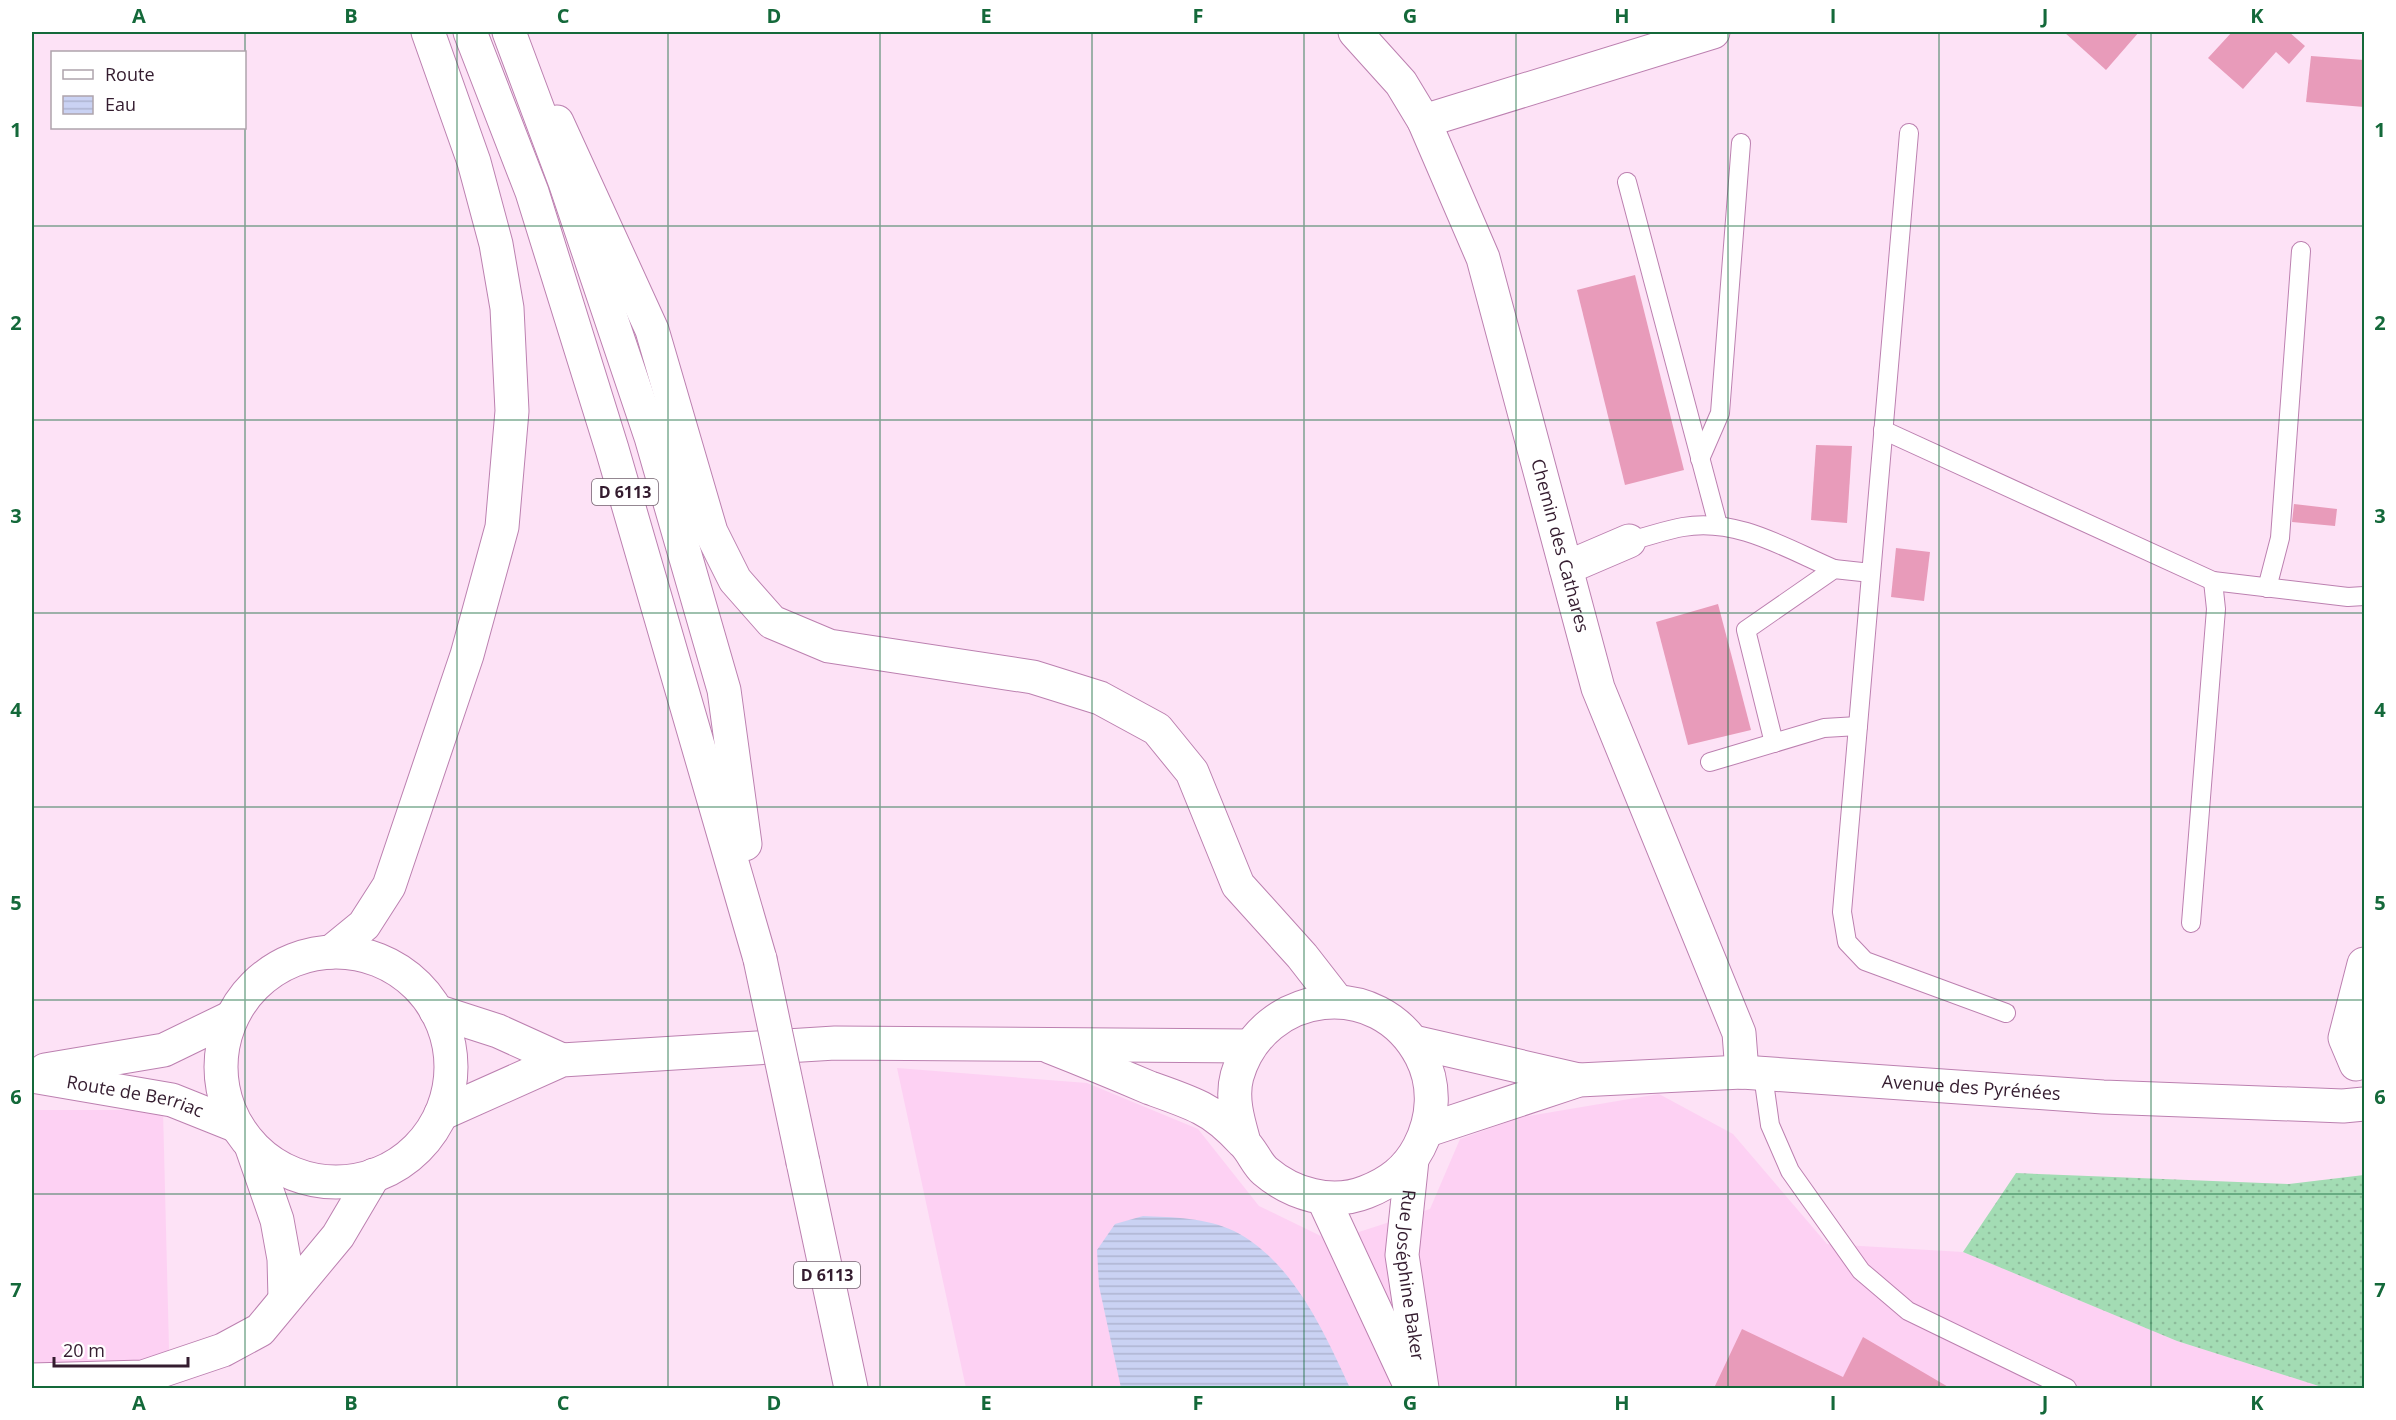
<svg xmlns="http://www.w3.org/2000/svg" width="2396" height="1420" font-family="'Open Sans',sans-serif">
  <defs>
    <pattern id="grass-dots" width="8" height="8" patternUnits="userSpaceOnUse" patternTransform="scale(1.5)"><rect width="8" height="8" fill="#a3dcb4"/><path d="M2 2h.1M6 6h.1" fill="none" stroke="#8dbc9b" stroke-width="1.8" stroke-linecap="round"/></pattern>
    <pattern id="water-rules" width="6" height="5" patternUnits="userSpaceOnUse" patternTransform="scale(1.5)"><rect width="6" height="5" fill="#cad2f3"/><path d="M0 2.5h6" fill="none" stroke="#aeb4d1"/></pattern>
  </defs>
  <rect width="100%" height="100%" fill="#fde2f6"/>
  <!-- built -->
  <g fill="#fdd1f3">
    <polygon points="897,1068 1087,1083 1198,1129 1259,1206 1331,1241 1430,1209 1460,1139 1522,1117 1659,1094 1733,1134 1827,1244 1963,1252 2177,1341 2325,1388 966,1388"/>
    <polygon points="32,1110 163,1110 170,1388 32,1388"/>
  </g>
  <!-- grass -->
  <polygon fill="url(#grass-dots)" points="2016,1173 2289,1184 2364,1175 2364,1388 2325,1388 2177,1341 1963,1252"/>
  <!-- water -->
  <path fill="url(#water-rules)" d="M1143,1216C1172,1217 1207,1218 1234,1231C1293,1261 1324,1332 1350,1388H1121L1099,1286L1097,1250L1115,1224Z"/>
  <!-- building -->
  <g fill="#e89bba">
    <polygon points="2064,32 2139,32 2106,70"/>
    <polygon points="2232,32 2289,32 2305,46 2289,64 2276,52 2243,89 2208,58"/>
    <polygon points="2311,56 2364,60 2364,107 2306,102"/>
    <polygon points="1635,275 1684,470 1625,485 1577,290"/>
    <polygon points="1816,445 1852,446 1847,523 1811,520"/>
    <polygon points="2294,504 2337,509 2335,526 2292,522"/>
    <polygon points="1896,548 1930,552 1924,601 1891,597"/>
    <polygon points="1718,604 1751,730 1688,745 1656,622"/>
    <polygon points="1742,1329 1843,1377 1863,1337 1950,1388 1714,1388"/>
  </g>
  <g fill="none" stroke-linecap="round" stroke-linejoin="round">
    <!-- lane casing -->
    <g stroke="#bc80b0" stroke-width="20">
      <g id="lane">
        <polyline points="1909,133 1842,912 1847,942 1865,961 2006,1013"/>
        <polyline points="1627,182 1718,525"/>
        <polyline points="1883,430 2213,581 2348,597 2364,596"/>
        <polyline points="1700,459 1720,413 1741,143"/>
        <path d="M1629,541C1647,537 1665,530 1683,527C1736,517 1787,549 1834,569"/>
        <polyline points="2267,588 2280,538 2301,251"/>
        <polyline points="1774,743 1746,630 1834,569 1871,573"/>
        <polyline points="1710,762 1824,728 1858,726"/>
        <polyline points="2191,923 2216,609 2213,581"/>
        <polyline points="1763,1075 1770,1125 1790,1171 1861,1271 1908,1311 2067,1388"/>
      </g>
    </g>
    <!-- street casing -->
    <g stroke="#bc80b0" stroke-width="35">
      <g id="street">
        <path id="s1" d="M1355,32L1401,83L1424,121L1483,258L1598,688L1739,1033L1742,1072"/>
        <polyline points="1424,121 1713,32"/>
        <polyline points="1566,568 1629,541"/>
        <polyline points="2356,1064 2345,1038 2364,964"/>
        <path id="s2" d="M1412,1160L1402,1255L1422,1388"/>
        <polyline points="1323,1198 1411,1387"/>
      </g>
    </g>
    <!-- secondary casing -->
    <g stroke="#bc80b0" stroke-width="35">
      <g id="secondary">
        <polyline points="557,122 652,330 711,532 735,580 772,622 829,646 1033,677 1100,698 1157,729 1192,772 1238,885 1302,956 1337,1001"/>
        <polyline points="331,952 364,925 389,886 467,655 502,527 512,411 507,308 496,244 474,162 428,32"/>
        <circle cx="336" cy="1067" r="115"/>
        <polyline points="436,1011 498,1031 562,1060"/>
        <polyline points="1414,1042 1579,1080"/>
        <path d="M1050,1047C1083,1060 1117,1074 1150,1088C1167,1094 1185,1100 1201,1108C1215,1115 1232,1130 1243,1142C1252,1150 1256,1163 1265,1171C1292,1194 1331,1206 1366,1192C1389,1183 1407,1170 1419,1147C1434,1118 1436,1085 1421,1056C1379,975 1263,988 1237,1076C1231,1098 1238,1121 1244,1142"/>
        <polyline points="45,1070 164,1050 232,1017"/>
        <path id="s3" d="M32,1076L172,1100L237,1126"/>
        <polyline points="441,1114 562,1060 835,1043 1250,1046"/>
        <path id="s4" d="M1428,1130L1579,1080L1742,1072L2103,1097L2343,1106L2364,1104"/>
        <polyline points="251,1145 277,1220 284,1259 285,1299"/>
        <polyline points="32,1380 143,1377 223,1350 260,1330 338,1236 374,1175"/>
      </g>
    </g>
    <!-- primary casing -->
    <g stroke="#bc80b0" stroke-width="35">
      <g id="primary">
        <polyline points="470,32 532,192 612,449 760,959"/>
        <polyline points="509,32 565,182 651,437 724,690 745,844"/>
        <polyline points="803,1162 851,1388"/>
      </g>
    </g>
    <!-- lane -->
    <use href="#lane" stroke="#fff" stroke-width="18"/>
    <!-- street -->
    <use href="#street" stroke="#fff" stroke-width="33"/>
    <!-- secondary -->
    <use href="#secondary" stroke="#fff" stroke-width="33"/>
    <!-- primary -->
    <use href="#primary" stroke="#fff" stroke-width="33"/>
    <!-- primary-bridge casing -->
    <g stroke="#bc80b0" stroke-width="35" stroke-linecap="butt">
      <polyline id="primary-bridge" points="760,959 803,1162"/>
    </g>
    <!-- primary-bridge -->
    <use href="#primary-bridge" stroke="#fff" stroke-width="33"/>
  </g>
  <!-- grid -->
  <path fill="none" stroke="#14693a" stroke-width="1.5" stroke-opacity="0.55" d="M245,32V1388M457,32V1388M668,32V1388M880,32V1388M1092,32V1388M1304,32V1388M1516,32V1388M1728,32V1388M1939,32V1388M2151,32V1388M32,226H2364M32,420H2364M32,613H2364M32,807H2364M32,1000H2364M32,1194H2364"/>
  <g text-anchor="middle" stroke-width="5" stroke-linejoin="round" paint-order="stroke">
    <!-- shield labels -->
    <g fill="#fff" stroke="#71606d" stroke-width="1.5">
      <rect x="592" y="479" width="66" height="26" rx="4.5"/>
      <rect x="794" y="1262" width="66" height="26" rx="4.5"/>
    </g>
    <g font-size="16" font-weight="bold" fill="#341c2f">
      <text x="625" y="498">D 6113</text>
      <text x="827" y="1281">D 6113</text>
    </g>
    <!-- street labels -->
    <g font-size="18" fill="#341c2f" stroke="#fff">
      <text dy="6" stroke="none"><textPath href="#s1" startOffset="560">Chemin des Cathares</textPath></text>
      <text dy="6" stroke="none"><textPath href="#s4" startOffset="552">Avenue des Pyrénées</textPath></text>
      <text dy="6" stroke="none"><textPath href="#s3" startOffset="105">Route de Berriac</textPath></text>
      <text dy="6" stroke="none"><textPath href="#s2" startOffset="116">Rue Joséphine Baker</textPath></text>
    </g>
  </g>
  <!-- border -->
  <rect width="2396" height="1420" fill="none" stroke="#ffffff" stroke-width="66"/>
  <!-- legend -->
  <rect x="51" y="51" width="195" height="78" fill="#ffffff" stroke="#aea4ac" stroke-width="1.5"/>
  <rect x="63" y="70" width="30" height="9" fill="#ffffff" stroke="#aea4ac" stroke-width="1.5"/>
  <text x="105" y="81" font-size="18" fill="#341c2f">Route</text>
  <rect x="63" y="96" width="30" height="18" fill="url(#water-rules)" stroke="#aea4ac" stroke-width="1.5"/>
  <text x="105" y="111" font-size="18" fill="#341c2f">Eau</text>
  <!-- scale -->
  <path d="M54 1357v9h134v-9" fill="none" stroke="#341c2f" stroke-width="3"/>
  <text x="63" y="1357" font-size="18" fill="#341c2f" stroke="#ffffff" stroke-width="4.5" paint-order="stroke">20 m</text>
  <rect x="33" y="33" width="2330" height="1354" fill="none" stroke="#14693a" stroke-width="2"/>
  <g font-size="20" text-anchor="middle" font-weight="bold" fill="#14693a">
    <text x="139" y="23">A</text>
    <text x="351" y="23">B</text>
    <text x="563" y="23">C</text>
    <text x="774" y="23">D</text>
    <text x="986" y="23">E</text>
    <text x="1198" y="23">F</text>
    <text x="1410" y="23">G</text>
    <text x="1622" y="23">H</text>
    <text x="1833" y="23">I</text>
    <text x="2045" y="23">J</text>
    <text x="2257" y="23">K</text>
    <text x="16" y="137">1</text>
    <text x="2380" y="137">1</text>
    <text x="16" y="330">2</text>
    <text x="2380" y="330">2</text>
    <text x="16" y="523">3</text>
    <text x="2380" y="523">3</text>
    <text x="16" y="717">4</text>
    <text x="2380" y="717">4</text>
    <text x="16" y="910">5</text>
    <text x="2380" y="910">5</text>
    <text x="16" y="1104">6</text>
    <text x="2380" y="1104">6</text>
    <text x="16" y="1297">7</text>
    <text x="2380" y="1297">7</text>
    <text x="139" y="1410">A</text>
    <text x="351" y="1410">B</text>
    <text x="563" y="1410">C</text>
    <text x="774" y="1410">D</text>
    <text x="986" y="1410">E</text>
    <text x="1198" y="1410">F</text>
    <text x="1410" y="1410">G</text>
    <text x="1622" y="1410">H</text>
    <text x="1833" y="1410">I</text>
    <text x="2045" y="1410">J</text>
    <text x="2257" y="1410">K</text>
  </g>
</svg>
